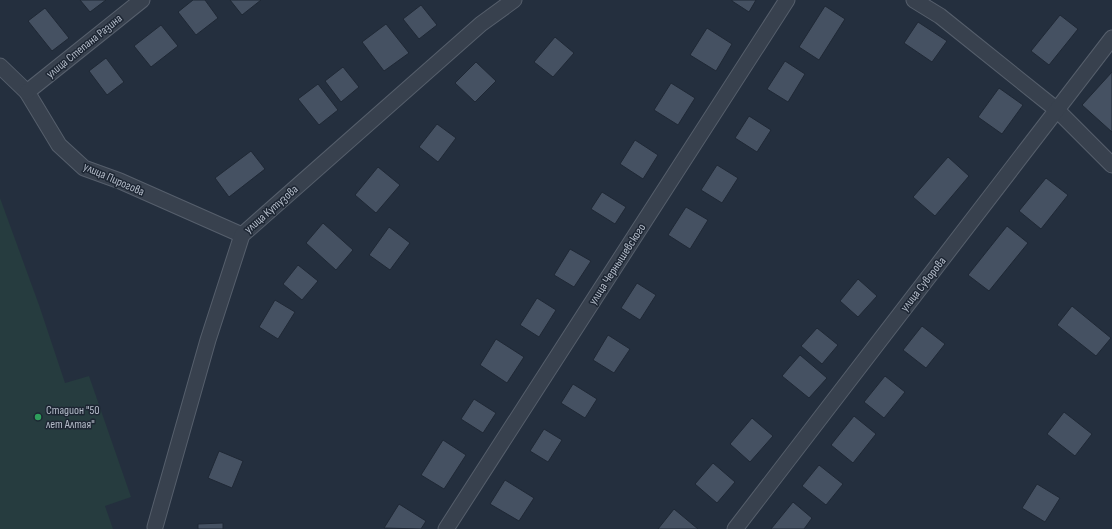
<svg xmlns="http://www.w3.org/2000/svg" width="1112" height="529" font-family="'Sofia Sans Condensed',sans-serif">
  <rect width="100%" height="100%" fill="#242f3e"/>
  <!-- green -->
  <polygon fill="#263c3f" points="0,198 39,305 65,383 89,376 131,497 105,506 113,529 0,529"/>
  <!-- building -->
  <g fill="#455162" stroke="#1f2835">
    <polygon points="80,0 106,0 90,12"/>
    <polygon points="193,0 205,0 218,18 196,35 178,12"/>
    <polygon points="230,0 261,0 242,15"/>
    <polygon points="732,0 756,0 749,12 732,1"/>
    <polygon points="421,5 437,25 419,39 403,19"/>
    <polygon points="825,6 845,19 819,60 799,47"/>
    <polygon points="45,8 69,38 52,51 28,21"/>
    <polygon points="1060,15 1078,29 1049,65 1031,51"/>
    <polygon points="918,22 947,41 932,62 904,43"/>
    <polygon points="386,24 409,53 384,71 362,42"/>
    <polygon points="161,25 178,46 151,67 134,46"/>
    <polygon points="707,28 732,44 716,71 690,55"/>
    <polygon points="555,37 574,53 553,77 534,62"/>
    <polygon points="106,58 124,82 107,95 89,71"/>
    <polygon points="785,61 805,74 788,102 767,89"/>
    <polygon points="476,62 496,81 475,102 455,83"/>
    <polygon points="343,67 359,87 341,102 325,81"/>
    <polygon points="1112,72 1112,132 1082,105"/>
    <polygon points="671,83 695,98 678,125 654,110"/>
    <polygon points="318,84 338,110 319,125 298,99"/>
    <polygon points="999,88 1023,105 1002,134 978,117"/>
    <polygon points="749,116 771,130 757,152 735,138"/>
    <polygon points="437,124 456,138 438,162 419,147"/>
    <polygon points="635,140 658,155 643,179 620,164"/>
    <polygon points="251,151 265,169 229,197 215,178"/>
    <polygon points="948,157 969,176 935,216 913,197"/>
    <polygon points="717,165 738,178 722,203 701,190"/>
    <polygon points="378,167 400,185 376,213 355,195"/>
    <polygon points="1046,178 1068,195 1041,229 1019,211"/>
    <polygon points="602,192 626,207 615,224 591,209"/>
    <polygon points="686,207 708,220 690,249 668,235"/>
    <polygon points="323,223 353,250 336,270 306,243"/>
    <polygon points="1007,226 1028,243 989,291 968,275"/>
    <polygon points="389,227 410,243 390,270 369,255"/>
    <polygon points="570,249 591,261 574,287 554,275"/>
    <polygon points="298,265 318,281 302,300 283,284"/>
    <polygon points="858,279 877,296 858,317 840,301"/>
    <polygon points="637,283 656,295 640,320 621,308"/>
    <polygon points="537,298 556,310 539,337 520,325"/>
    <polygon points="275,300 295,312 278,339 259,327"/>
    <polygon points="1072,306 1111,338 1096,356 1057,325"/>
    <polygon points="922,326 945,344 926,368 903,350"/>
    <polygon points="817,328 838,345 822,364 801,346"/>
    <polygon points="608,335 630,349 614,373 593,360"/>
    <polygon points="496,339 524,357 507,383 480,365"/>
    <polygon points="800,355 827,378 809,398 782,376"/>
    <polygon points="885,376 905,392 884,418 864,402"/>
    <polygon points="573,384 597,399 585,418 561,403"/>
    <polygon points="474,399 496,413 483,433 461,419"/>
    <polygon points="1064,412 1092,434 1075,456 1047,434"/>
    <polygon points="854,416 876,434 853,463 831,445"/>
    <polygon points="752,418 773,436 750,462 730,444"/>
    <polygon points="544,429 562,440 548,462 530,451"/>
    <polygon points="443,440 466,455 444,489 421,475"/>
    <polygon points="219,451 243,461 232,488 208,478"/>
    <polygon points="713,463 735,482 717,503 695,484"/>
    <polygon points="819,465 843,484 826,505 802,486"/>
    <polygon points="505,480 534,498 519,521 490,504"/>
    <polygon points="1037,484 1060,498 1045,522 1022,508"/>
    <polygon points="793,502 812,518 804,529 771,529"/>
    <polygon points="399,504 426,521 421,529 384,528"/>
    <polygon points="674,509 698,529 658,529"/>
    <polygon points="223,523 223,529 198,529 198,524"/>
  </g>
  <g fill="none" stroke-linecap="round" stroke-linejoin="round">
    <!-- minor casing -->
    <g stroke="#565f6c" stroke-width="17">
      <g id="minor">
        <polyline points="914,0 940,16 1057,110 1112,165"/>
        <polyline points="0,66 27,92 59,145 84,168 120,181 242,235"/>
        <polyline points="27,92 142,0"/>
        <polyline points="155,527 208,340 242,235 481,24 514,0"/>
        <polyline points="446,529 787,0"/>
        <polyline points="735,529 1112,38"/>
      </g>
    </g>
    <!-- minor -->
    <use href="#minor" stroke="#38414e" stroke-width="15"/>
  </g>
  <!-- markers -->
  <circle fill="#2e9e5b" stroke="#1d2633" stroke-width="1.5" cx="38" cy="417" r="4"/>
  <g text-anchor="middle" stroke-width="3" stroke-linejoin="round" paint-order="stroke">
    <!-- street labels -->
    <g font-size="12" fill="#b4bcc9" stroke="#1d2633">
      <text transform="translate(84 46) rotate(-39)" y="4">улица Степана Разина</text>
      <text transform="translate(114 179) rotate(24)" y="4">улица Пирогова</text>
      <text transform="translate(271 209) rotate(-41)" y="4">улица Кутузова</text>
      <text transform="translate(617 264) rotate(-57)" y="4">улица Чернышевского</text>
      <text transform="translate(923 284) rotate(-52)" y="4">улица Суворова</text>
    </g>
    <!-- poi labels -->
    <g font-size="12" fill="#b4bcc9" stroke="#1d2633" text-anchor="start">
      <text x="46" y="414">Стадион "50<tspan x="46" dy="14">лет Алтая"</tspan></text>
    </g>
  </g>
</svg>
